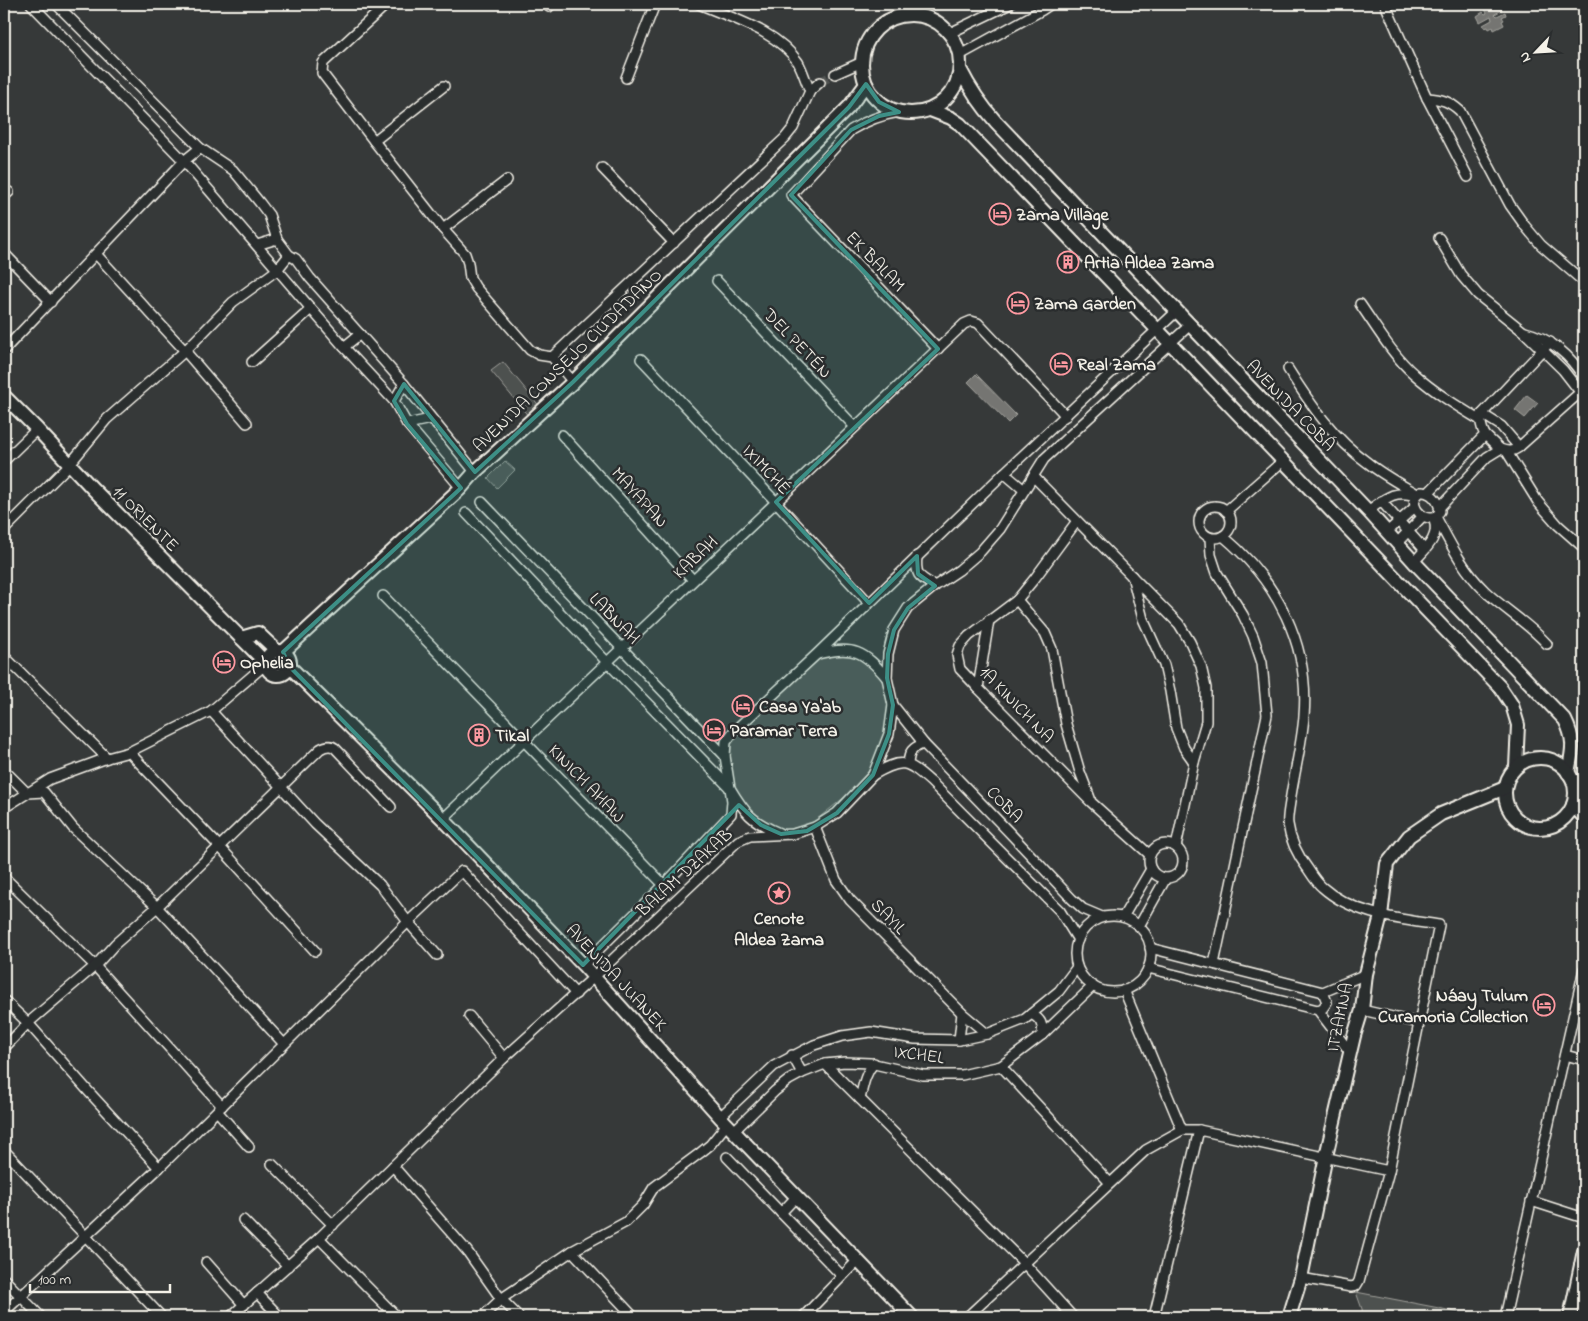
<svg xmlns="http://www.w3.org/2000/svg" width="1588" height="1321" font-family="'Indie Flower',sans-serif">
  <rect width="100%" height="100%" fill="#363939"/>
  <filter id="ink" filterUnits="userSpaceOnUse"><feTurbulence type="fractalNoise" baseFrequency=".02" numOctaves="2"/><feDisplacementMap in="SourceGraphic" scale="10" xChannelSelector="R" yChannelSelector="G"/><feConvolveMatrix kernelMatrix="1 2 1 2 8 2 1 2 1" color-interpolation-filters="sRGB"/></filter>
  <g filter="url(#ink)">
    <!-- green -->
    <g fill="#4e514f" stroke="#a1a19c">
      <polygon points="503,362 541,408 530,418 491,371"/>
      <polygon points="505,461 515,470 497,488 488,478"/>
      <polygon points="860,655 883,678 890,706 884,734 877,756 869,770 856,788 811,824 786,830 763,821 741,802 732,786 729,764 729,742 819,656"/>
      <polygon points="1356,1292 1439,1308 1475,1317 1363,1317 1362,1309"/>
    </g>
    <!-- water -->
    <g fill="#757572" stroke="#a8a7a1">
      <polygon points="1485,4 1487,4 1490,8 1499,4 1502,10 1495,14 1497,16 1505,12 1506,15 1502,17 1504,20 1502,21 1504,25 1494,30 1493,27 1489,29 1488,27 1485,28 1483,25 1492,20 1491,16 1480,22 1477,16 1483,12 1485,14 1487,13 1483,5"/>
      <polygon points="976,374 1016,415 1008,423 968,382"/>
      <polygon points="1527,395 1538,403 1525,418 1515,410"/>
    </g>
    <g fill="none" stroke-linecap="round" stroke-linejoin="round">
      <!-- street-tunnel -->
      <polyline stroke="#525553" stroke-width="9" stroke-dasharray="9 4.5" stroke-linecap="butt" points="820,82 835,74"/>
      <!-- street casing -->
      <g stroke="#f4f1e8" stroke-width="12">
        <g id="street">
          <polyline points="31,4 184,161 344,347 394,401 407,424 461,488"/>
          <polyline points="56,4 200,148"/>
          <polyline points="387,4 323,63 322,73 374,141 443,229 465,254 468,263 470,278 476,288 530,350 539,355 552,357 573,382"/>
          <path d="M699,4C733,19 776,30 798,62C803,71 806,82 810,91"/>
          <polyline points="1385,4 1427,98 1468,177"/>
          <polyline points="549,7 551,4"/>
          <polyline points="950,33 1010,4"/>
          <polyline points="960,55 1042,10 1051,4"/>
          <polyline points="835,74 862,62"/>
          <polyline points="626,78 655,4"/>
          <path d="M1427,98C1442,99 1449,101 1460,111L1510,205L1525,226L1541,245L1584,282"/>
          <path d="M899,112C881,115 867,120 851,130L791,195L938,349"/>
          <polyline points="374,141 444,86"/>
          <polyline points="602,168 674,243"/>
          <polyline points="4,196 9,192"/>
          <polyline points="443,229 507,180"/>
          <polyline points="1439,238 1461,275 1478,295 1524,332 1563,370 1584,397"/>
          <polyline points="257,245 277,239"/>
          <polyline points="4,253 51,302"/>
          <polyline points="96,254 185,351 247,423"/>
          <polyline points="717,281 855,427"/>
          <path d="M1360,304C1376,327 1393,356 1414,374C1434,392 1457,406 1480,420"/>
          <path d="M1525,332C1550,338 1571,356 1584,378"/>
          <polyline points="344,347 360,334"/>
          <polyline points="4,350 184,161 200,148 233,170 260,203 269,215 277,239 289,255 296,259 310,278 404,384 475,472"/>
          <polyline points="552,357 785,138 793,128 810,91 820,82"/>
          <polyline points="641,359 776,502 869,603"/>
          <polyline points="252,362 311,309"/>
          <path d="M1288,369C1310,404 1334,439 1368,463C1383,475 1400,484 1417,494"/>
          <polyline points="394,401 404,384"/>
          <polyline points="1482,414 1501,426 1519,447"/>
          <polyline points="407,424 431,419"/>
          <polyline points="562,435 693,580"/>
          <polyline points="1485,435 1500,449"/>
          <polyline points="1507,452 1538,502 1558,525 1584,548"/>
          <polyline points="4,461 37,429"/>
          <polyline points="1004,473 1024,490"/>
          <polyline points="1033,476 1179,624 1190,642 1201,666 1206,688 1206,722 1194,762 1176,847"/>
          <path d="M1421,492C1431,491 1439,501 1440,511L1436,517C1422,523 1405,502 1421,492Z"/>
          <path d="M1428,493L1485,435C1481,427 1480,422 1482,414L1550,342"/>
          <polyline points="1381,501 1424,549"/>
          <polyline points="482,502 725,756"/>
          <circle cx="1215" cy="522" r="16"/>
          <path d="M1440,507L1487,457L1500,449C1508,452 1512,452 1519,447L1584,389"/>
          <polyline points="1226,511 1284,460"/>
          <path d="M1368,511C1385,499 1394,489 1415,496"/>
          <path d="M466,513L607,662L730,788C745,813 751,821 779,833"/>
          <path d="M1436,517C1450,543 1463,570 1485,591C1505,610 1528,623 1547,644"/>
          <polyline points="1077,521 1035,578 1017,600 969,636 960,646 957,655 960,669 978,688 1091,802 1150,855"/>
          <polyline points="4,530 69,465 107,419 185,351 233,302 277,270 289,255"/>
          <polyline points="1387,532 1415,507"/>
          <path d="M1223,536C1277,581 1310,645 1304,716C1302,744 1294,773 1290,802C1289,809 1287,818 1288,824C1290,840 1298,856 1308,869C1312,875 1316,882 1322,887C1353,915 1399,919 1439,925L1389,1171L1359,1281L1356,1286L1351,1287L1301,1278"/>
          <polyline points="1210,538 1211,555 1217,573 1243,615 1253,636 1262,663 1267,715 1214,964"/>
          <polyline points="1397,543 1423,516"/>
          <path d="M917,556C915,576 919,577 935,586"/>
          <path d="M1414,562C1425,549 1440,538 1434,520"/>
          <polyline points="1132,576 1143,619 1164,665 1170,691 1176,728 1184,748 1194,762"/>
          <polyline points="383,596 664,885"/>
          <polyline points="1017,600 1045,633 1052,649 1066,724 1080,772 1090,798"/>
          <path d="M818,654C853,645 864,651 887,678"/>
          <polyline points="4,656 107,758"/>
          <polyline points="978,688 989,620"/>
          <polyline points="893,705 924,744 1007,830 1072,899 1083,909 1102,917"/>
          <polyline points="211,711 315,824 380,885 408,922 437,955"/>
          <polyline points="129,752 219,846 315,951"/>
          <path d="M908,764C909,752 912,747 924,744"/>
          <polyline points="4,770 27,793 44,792 73,828 157,907 284,1044"/>
          <path d="M873,775C903,757 907,761 931,782L1060,911L1078,940"/>
          <polyline points="1572,780 1584,779"/>
          <polyline points="1574,789 1584,790"/>
          <polyline points="4,808 50,779 107,758 129,752 211,711 260,669 267,666"/>
          <polyline points="443,819 524,741 964,324 971,321 978,323 1066,416"/>
          <polyline points="815,827 836,880 850,900 962,1013 987,1034"/>
          <circle cx="1166" cy="861" r="17"/>
          <polyline points="4,877 95,966 222,1106"/>
          <circle cx="1113" cy="954" r="38"/>
          <polyline points="1123,917 1151,869"/>
          <polyline points="1139,926 1166,878"/>
          <polyline points="1150,948 1323,992 1366,974"/>
          <polyline points="583,965 664,885 731,814 732,801 725,756 726,742 734,731 817,654 1004,473 1177,311"/>
          <polyline points="1148,968 1318,1010 1350,1052"/>
          <polyline points="1124,990 1182,1130"/>
          <polyline points="4,1000 28,1023 89,1092 159,1168"/>
          <polyline points="1318,1010 1323,1008 1327,1002 1323,992"/>
          <polyline points="1362,1010 1419,1023"/>
          <path d="M1031,1014C1041,1019 1043,1024 1042,1035"/>
          <polyline points="959,1040 962,1013"/>
          <path d="M4,1048L28,1023L95,966L115,944L157,907L320,749C325,746 330,744 335,748L391,807"/>
          <polyline points="792,1055 802,1073"/>
          <polyline points="1565,1055 1584,1060"/>
          <polyline points="504,1058 594,977 738,841 750,836 793,834 815,827 837,813 873,775 889,734 893,705 887,678 888,654 894,630 908,608 935,586 959,570 980,552 1000,529 1044,459 1190,325"/>
          <polyline points="825,1064 1024,1263 1073,1317"/>
          <polyline points="1001,1066 1110,1183"/>
          <path d="M860,1099C863,1086 865,1073 874,1063"/>
          <polyline points="217,1111 249,1147"/>
          <polyline points="720,1117 774,1066 814,1045 842,1036 871,1032 915,1039 959,1040 987,1034 1025,1019 1059,991 1077,967"/>
          <polyline points="734,1131 775,1091 789,1080 802,1073 825,1064 845,1062 870,1063 923,1075 962,1075 1001,1066 1042,1035 1093,986"/>
          <polyline points="4,1150 162,1317"/>
          <polyline points="727,1157 842,1276"/>
          <polyline points="272,1164 333,1225"/>
          <polyline points="393,1166 467,1251 501,1299 519,1317"/>
          <polyline points="1531,1201 1584,1218"/>
          <polyline points="781,1213 796,1197"/>
          <polyline points="243,1220 288,1266"/>
          <polyline points="319,1238 397,1317"/>
          <polyline points="572,1251 634,1317"/>
          <polyline points="206,1262 244,1305"/>
          <polyline points="4,1279 41,1317"/>
          <polyline points="257,1293 280,1317"/>
          <polyline points="4,1312 159,1168 408,922 462,871 576,994"/>
          <polyline points="230,1317 319,1238 504,1058 469,1016"/>
          <polyline points="482,1317 501,1299 572,1251 626,1222 643,1205 654,1187 700,1153 710,1145 727,1124"/>
          <polyline points="803,1317 857,1261"/>
          <polyline points="967,1317 1146,1150 1182,1130 1199,1130 1389,1171"/>
          <polyline points="1154,1317 1199,1130"/>
          <polyline points="1505,1317 1584,969"/>
        </g>
      </g>
      <!-- secondary casing -->
      <g stroke="#f4f1e8" stroke-width="16">
        <g id="secondary">
          <circle cx="911" cy="64" r="49"/>
          <path d="M960,69C970,89 981,105 996,122L1368,511L1414,562L1565,720C1576,742 1572,751 1568,773"/>
          <polyline points="930,110 951,118 960,124 1500,687 1512,705 1518,725 1516,767"/>
          <polyline points="4,396 37,429 93,489 267,664"/>
          <polyline points="241,638 258,633 277,651"/>
          <circle cx="278" cy="663" r="12"/>
          <polyline points="283,652 461,488 475,472 573,382 849,107 866,84"/>
          <polyline points="290,667 443,819 583,965 720,1117 912,1317"/>
          <circle cx="1540" cy="793" r="35"/>
          <polyline points="1573,805 1584,817"/>
          <polyline points="1289,1317 1301,1278 1326,1156 1354,1036 1362,1010 1366,974 1381,916 1387,864 1409,836 1441,814 1505,788"/>
          <polyline points="1570,1317 1584,1251"/>
        </g>
      </g>
      <!-- street -->
      <use href="#street" stroke="#2a2d2e" stroke-width="9"/>
      <!-- secondary -->
      <use href="#secondary" stroke="#2a2d2e" stroke-width="12"/>
    </g>
  </g>
  <!-- marked area -->
  <path fill="#3d8f86" fill-opacity="0.2" stroke="#3d8f86" stroke-width="4" stroke-linejoin="round" d="M866,84L879,102L899,112L879,116L851,130L791,195L938,349L776,502L869,603L917,556L918,574L935,586L908,608L894,630L888,654L887,678L893,705L889,734L873,775L837,813L807,831L781,834L761,825L739,805L583,965L290,667L283,652L461,488L407,424L394,401L404,384L475,472L573,382L849,107Z"/>
  <!-- icons -->
  <defs>
    <g id="hotel-ring" transform="scale(1.125)"><circle r="9.5" fill="#2a2d2e" stroke="#ff9aa2" stroke-width="1.5"/><path d="M-6-4.5h1.5V1H6V5H4.5V3h-9V5H-6ZM-4 0a1.8 1.8 0 1 1 3.6 0ZM.5 0V-2.5h3Q6-2.5 6 0Z" fill="#ff9aa2"/></g>
    <g id="building-ring" transform="scale(1.125)"><circle r="9.5" fill="#2a2d2e" stroke="#ff9aa2" stroke-width="1.5"/><path d="M-4-6H4V6H1V3H-1V6H-4ZM-2.5-4.3h1.7v1.8h-1.7ZM.8-4.3h1.7v1.8H.8ZM-2.5-1h1.7V.8h-1.7ZM.8-1h1.7V.8H.8Z" fill="#ff9aa2"/></g>
    <g id="sight-ring" transform="scale(1.125)"><circle r="9.5" fill="#2a2d2e" stroke="#ff9aa2" stroke-width="1.5"/><path d="M0-6L1.8-2.2L6-1.7L2.9 1.2L3.7 5.4L0 3.3L-3.7 5.4L-2.9 1.2L-6-1.7L-1.8-2.2Z" fill="#ff9aa2"/></g>
  </defs>
  <g fill-rule="evenodd">
    <use href="#hotel-ring" x="1000" y="214"/>
    <use href="#building-ring" x="1068" y="262"/>
    <use href="#hotel-ring" x="1018" y="303"/>
    <use href="#hotel-ring" x="1061" y="364"/>
    <use href="#hotel-ring" x="224" y="662"/>
    <use href="#hotel-ring" x="743" y="706"/>
    <use href="#hotel-ring" x="714" y="730"/>
    <use href="#building-ring" x="479" y="735"/>
    <use href="#sight-ring" x="779" y="893"/>
    <use href="#hotel-ring" x="1544" y="1005"/>
  </g>
  <g text-anchor="middle" stroke-width="5" stroke-linejoin="round" paint-order="stroke">
    <!-- poi labels -->
    <g font-size="18" font-weight="bold" fill="#f4f1e8" stroke="#2a2d2e" text-anchor="start">
      <text x="1016" y="220">Zama Village</text>
      <text x="1084" y="268">Artia Aldea Zama</text>
      <text x="1034" y="309">Zama Garden</text>
      <text x="1077" y="370">Real Zama</text>
      <text x="240" y="668">Ophelia</text>
      <text x="759" y="712">Casa Ya'ab</text>
      <text x="730" y="736">Paramar Terra</text>
      <text x="495" y="741">Tikal</text>
      <text x="779" y="924" text-anchor="middle">Cenote<tspan x="779" dy="21">Aldea Zama</tspan></text>
      <text x="1528" y="1001" text-anchor="end">Náay Tulum<tspan x="1528" dy="21">Curamoria Collection</tspan></text>
    </g>
    <!-- street labels -->
    <g font-size="18" fill="#f4f1e8" stroke="#2a2d2e">
      <text transform="translate(876 261) rotate(46)" y="6">EK BALAM</text>
      <text transform="translate(798 343) rotate(46)" y="6">DEL PETÉN</text>
      <text transform="translate(567 360) rotate(-44)" y="6">AVENIDA CONSEJO CIUDADANO</text>
      <text transform="translate(1291 405) rotate(46)" y="6">AVENIDA COBÁ</text>
      <text transform="translate(767 469) rotate(47)" y="6">IXIMCHÉ</text>
      <text transform="translate(640 497) rotate(48)" y="6">MAYAPAN</text>
      <text transform="translate(146 518) rotate(45)" y="6">11 ORIENTE</text>
      <text transform="translate(695 557) rotate(-43)" y="6">KABAH</text>
      <text transform="translate(615 618) rotate(46)" y="6">LABNAH</text>
      <text transform="translate(1017 704) rotate(46)" y="6">1A KINICH NA</text>
      <text transform="translate(587 783) rotate(46)" y="6">KINICH AHAW</text>
      <text transform="translate(1005 804) rotate(46)" y="6">COBA</text>
      <text transform="translate(684 872) rotate(-42)" y="6">BALAM DZAKAB</text>
      <text transform="translate(889 916) rotate(45)" y="6">SAYIL</text>
      <text transform="translate(617 977) rotate(47)" y="6">AVENIDA JUANEK</text>
      <text transform="translate(1339 1017) rotate(-78)" y="6">ITZAMNA</text>
      <text transform="translate(919 1054) rotate(8)" y="6">IXCHEL</text>
    </g>
  </g>
  <!-- margin -->
  <rect width="1588" height="1321" fill="none" stroke="#2a2d2e" stroke-width="20"/>
  <rect x="10" y="10" width="1568" height="1301" fill="none" stroke="#f4f1e8" stroke-width="2" filter="url(#ink)"/>
  <!-- north arrow -->
  <g transform="translate(1536 52) rotate(245)" stroke="#2a2d2e" stroke-width="4" paint-order="stroke">
  <path d="M0-4L9 19L0 12L-9 19Z" fill="#f4f1e8"/>
  <text y="-8" font-size="14" font-weight="bold" text-anchor="middle" fill="#f4f1e8">N</text>
  </g>
  <!-- scale -->
  <path d="M30 1284v8h140v-8" fill="none" stroke="#f4f1e8" stroke-width="2.5"/>
  <text x="38" y="1284" font-size="15" fill="#f4f1e8" stroke="#2a2d2e" stroke-width="4" paint-order="stroke">100 m</text>
</svg>
